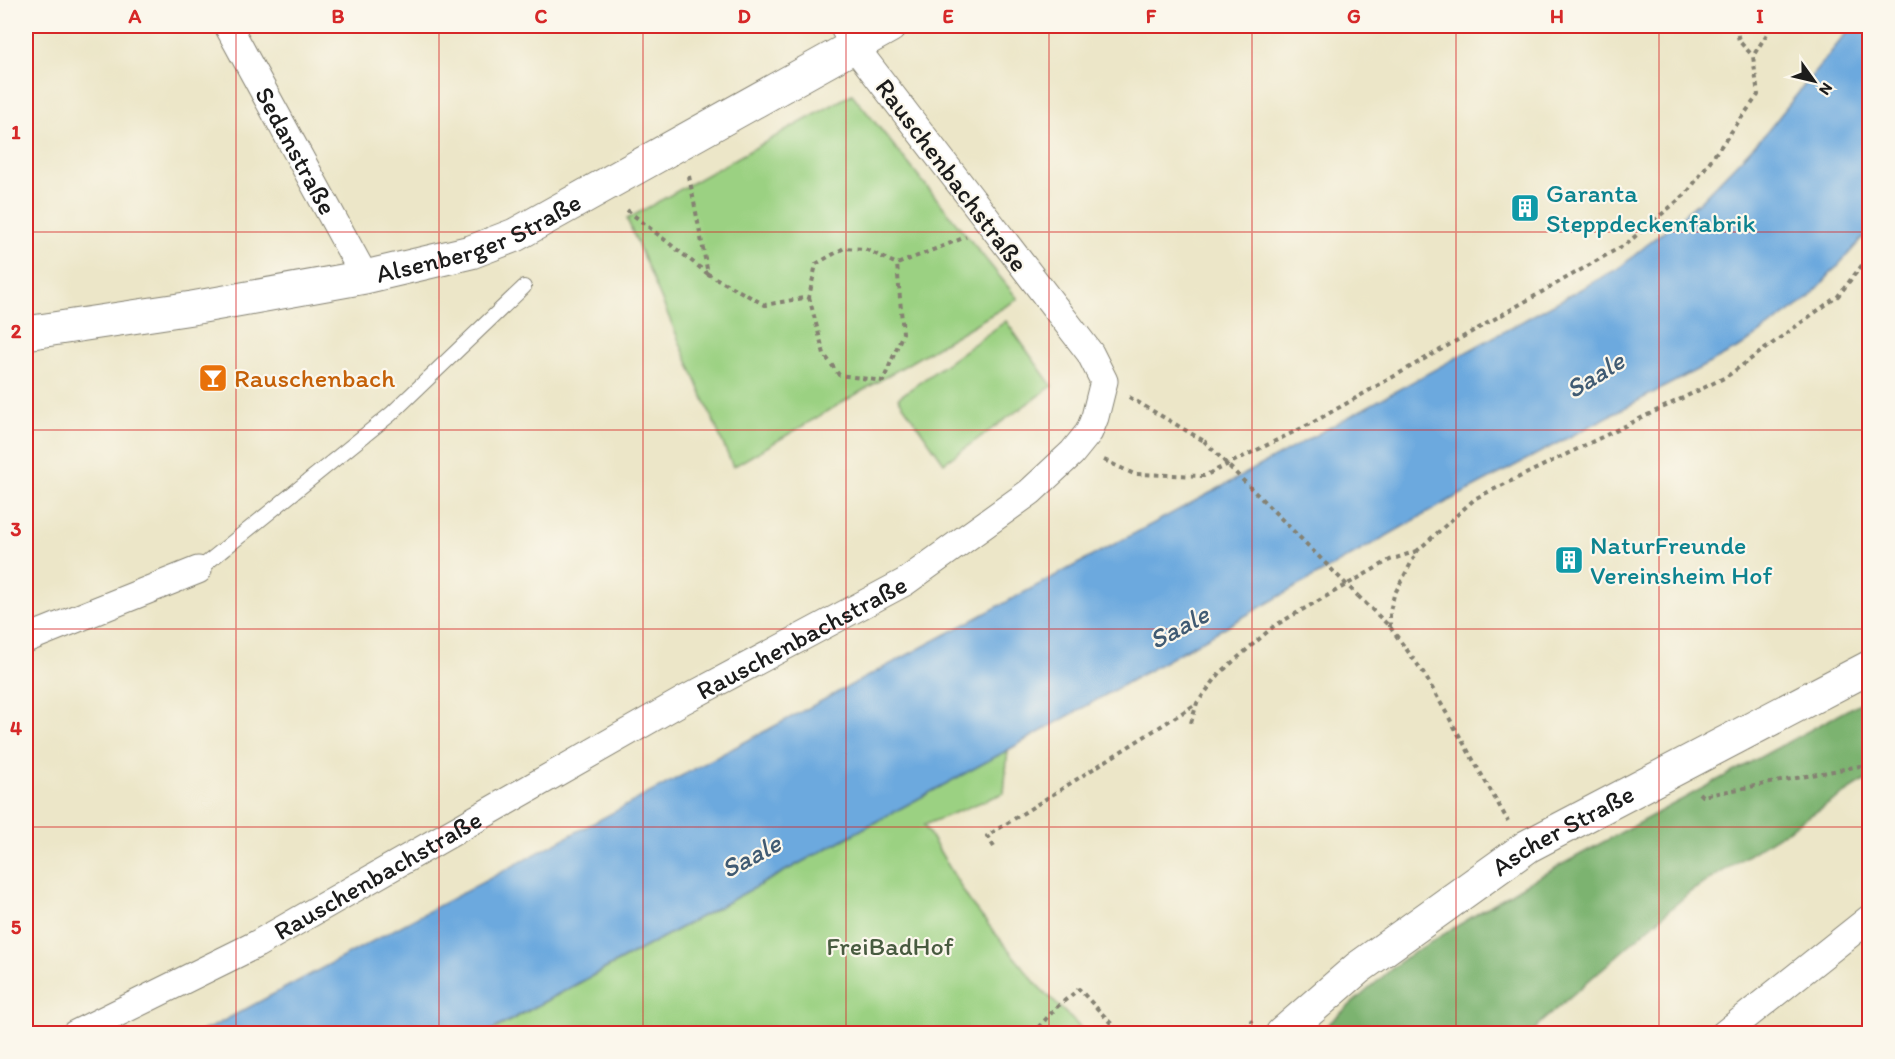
<svg xmlns="http://www.w3.org/2000/svg" width="1895" height="1059" font-family="Itim,sans-serif">
  <rect width="100%" height="100%" fill="#fbf7ec"/>
  <filter id="ink" filterUnits="userSpaceOnUse"><feTurbulence type="fractalNoise" baseFrequency=".0167" numOctaves="2"/><feDisplacementMap in="SourceGraphic" scale="12" xChannelSelector="R" yChannelSelector="G"/><feConvolveMatrix kernelMatrix="1 2 1 2 8 2 1 2 1" color-interpolation-filters="sRGB"/></filter>
  <filter id="wash" filterUnits="userSpaceOnUse"><feTurbulence type="fractalNoise" baseFrequency=".008" numOctaves="4" result="noise"/><feDisplacementMap in="SourceGraphic" scale="24" xChannelSelector="R" yChannelSelector="G"/><feGaussianBlur stdDeviation="1.35" result="paint"/><feColorMatrix in="noise" values="0 0 0 0 0 0 0 0 0 0 0 0 0 0 0 0 0 1.4 0 .05"/><feComposite in="paint" operator="in"/></filter>
  <g filter="url(#wash)">
    <rect width="100%" height="100%" fill="#ece6c8"/>
    <!-- green -->
    <g fill="#9bd182" stroke="#5c764f" stroke-width="1.5">
      <polygon points="852,94 1018,299 733,467 627,219"/>
      <polygon points="1006,321 1052,386 944,463 898,398"/>
      <polygon points="1008,750 1004,793 924,825 970,902 1038,986 1086,1033 486,1034"/>
    </g>
    <!-- forest -->
    <polygon fill="#7cb370" stroke="#4c6846" stroke-width="1.5" points="1869,698 1869,778 1690,892 1539,1024 1533,1033 1318,1033 1403,959 1524,885"/>
    <!-- water -->
    <polygon fill="#6ca9de" stroke="#44627d" stroke-width="1.5" points="1852,26 1869,26 1869,231 1808,299 1742,346 1450,500 1008,750 486,1033 197,1033 214,1026 1223,486 1619,268 1700,201 1766,133"/>
  </g>
  <g filter="url(#ink)">
    <g fill="none" stroke-linecap="round" stroke-linejoin="round">
      <!-- service casing -->
      <g stroke="#848172" stroke-width="16">
        <polyline id="service" points="198,570 391,414 524,287"/>
      </g>
      <!-- minor casing -->
      <g stroke="#848172" stroke-width="29">
        <g id="minor">
          <path id="s1" d="M228,26L365,277"/>
          <polyline points="26,639 198,570"/>
          <path id="s2" d="M75,1034L257,944L684,700L905,582L1030,492L1072,453L1089,432L1095,417L1104,381L1090,353L854,46L843,26"/>
          <polyline points="1724,1034 1870,918"/>
        </g>
      </g>
      <!-- tertiary casing -->
      <g stroke="#848172" stroke-width="35">
        <g id="tertiary">
          <path id="s3" d="M26,333L192,308L365,277L471,252L515,235L890,26"/>
          <path id="s4" d="M1282,1034L1358,968L1528,846L1870,667"/>
        </g>
      </g>
      <!-- path -->
      <g stroke="#848172" stroke-width="4" stroke-dasharray="4.5 4.5" stroke-linecap="butt">
        <polyline points="1736,26 1739,41 1753,56"/>
        <polyline points="689,176 708,274 765,305 809,297 816,264 844,248 865,249 897,264 966,237"/>
        <polyline points="627,210 708,274"/>
        <polyline points="809,297 824,354 839,375 883,381 903,333 897,264"/>
        <polyline points="1129,397 1204,441"/>
        <polyline points="1104,460 1134,474 1204,476 1312,423 1626,244 1687,193 1758,95 1753,56 1772,26"/>
        <polyline points="1358,596 1390,627 1423,672 1508,821"/>
        <polyline points="1390,627 1390,611 1394,595 1418,550 1476,498 1726,377 1838,296 1870,255"/>
        <polyline points="1191,723 1197,703 1220,673 1274,626 1390,560 1417,551"/>
        <polyline points="1699,793 1702,796 1870,764"/>
        <polyline points="994,847 987,836 1196,704"/>
        <polyline points="1032,1034 1058,1006 1079,989 1121,1034"/>
        <polyline points="1237,1034 1252,1020"/>
      </g>
      <!-- service -->
      <use href="#service" stroke="#fff" stroke-width="14"/>
      <!-- minor -->
      <use href="#minor" stroke="#fff" stroke-width="27"/>
      <!-- tertiary -->
      <use href="#tertiary" stroke="#fff" stroke-width="33"/>
      <!-- path-bridge -->
      <polyline stroke="#848172" stroke-width="4" stroke-dasharray="4.5 4.5" stroke-linecap="butt" points="1204,441 1358,596"/>
    </g>
  </g>
  <!-- grid -->
  <path fill="none" stroke="#d62828" stroke-width="1.5" stroke-opacity="0.55" d="M236,26V1034M439,26V1034M643,26V1034M846,26V1034M1049,26V1034M1252,26V1034M1456,26V1034M1659,26V1034M26,232H1870M26,430H1870M26,629H1870M26,827H1870"/>
  <!-- icons -->
  <defs>
    <g id="building-square" transform="scale(1.5)"><rect x="-9" y="-9" width="18" height="18" rx="4" fill="#0f9aa8" stroke="#fbf7ec"/><path d="M-4-6H4V6H1V3H-1V6H-4ZM-2.5-4.3h1.7v1.8h-1.7ZM.8-4.3h1.7v1.8H.8ZM-2.5-1h1.7V.8h-1.7ZM.8-1h1.7V.8H.8Z" fill="#fff"/></g>
    <g id="bar-square" transform="scale(1.5)"><rect x="-9" y="-9" width="18" height="18" rx="4" fill="#e8710a" stroke="#fbf7ec"/><path d="M-6-5H6L.8 .8V4.5H3.5V6h-7V4.5H-.8V.8Z" fill="#fff"/></g>
  </defs>
  <g fill-rule="evenodd">
    <use href="#building-square" x="1525" y="208"/>
    <use href="#bar-square" x="213" y="378"/>
    <use href="#building-square" x="1569" y="560"/>
  </g>
  <g text-anchor="middle" stroke-width="4.5" stroke-linejoin="round" paint-order="stroke">
    <!-- street labels -->
    <g font-size="26" fill="#1c1c1c" stroke="#fbf7ec">
      <text dy="9" stroke="none"><textPath href="#s1" startOffset="142">Sedanstraße</textPath></text>
      <text transform="translate(952 175) rotate(53)" y="9">Rauschenbachstraße</text>
      <text dy="9" stroke="none"><textPath href="#s3" startOffset="464">Alsenberger Straße</textPath></text>
      <text dy="9" stroke="none"><textPath href="#s2" startOffset="828">Rauschenbachstraße</textPath></text>
      <text dy="9" stroke="none"><textPath href="#s4" startOffset="348">Ascher Straße</textPath></text>
      <text dy="9" stroke="none"><textPath href="#s2" startOffset="342">Rauschenbachstraße</textPath></text>
    </g>
    <!-- culture labels -->
    <g font-size="26" fill="#0d838f" stroke="#fbf7ec" text-anchor="start">
      <text x="1546" y="202">Garanta<tspan x="1546" dy="30">Steppdeckenfabrik</tspan></text>
      <text x="1590" y="554">NaturFreunde<tspan x="1590" dy="30">Vereinsheim Hof</tspan></text>
    </g>
    <!-- food labels -->
    <g font-size="26" fill="#c56008" stroke="#fbf7ec" text-anchor="start">
      <text x="234" y="387">Rauschenbach</text>
    </g>
    <!-- park labels -->
    <g font-size="26" fill="#485b40" stroke="#fbf7ec">
      <text x="890" y="955">FreiBadHof</text>
    </g>
    <!-- water labels -->
    <g font-size="27" font-style="italic" fill="#405b73" stroke="#fbf7ec">
      <text transform="translate(1595 375) rotate(-32)" y="9">Saale</text>
      <text transform="translate(1179 627) rotate(-28)" y="9">Saale</text>
      <text transform="translate(751 856) rotate(-28)" y="9">Saale</text>
    </g>
  </g>
  <!-- margin -->
  <rect width="1895" height="1059" fill="none" stroke="#fbf7ec" stroke-width="66"/>
  <!-- north arrow -->
  <g transform="translate(1814 81) rotate(124)" stroke="#fbf7ec" stroke-width="4.5" paint-order="stroke">
  <path d="M0-4.5L10 22L0 15L-10 22Z" fill="#1c1c1c"/>
  <text y="-9" font-size="16" font-weight="bold" text-anchor="middle" fill="#1c1c1c">N</text>
  </g>
  <rect x="33" y="33" width="1829" height="993" fill="none" stroke="#d62828" stroke-width="2"/>
  <g font-size="20" text-anchor="middle" font-weight="bold" fill="#d62828">
    <text x="135" y="23">A</text>
    <text x="338" y="23">B</text>
    <text x="541" y="23">C</text>
    <text x="744" y="23">D</text>
    <text x="948" y="23">E</text>
    <text x="1151" y="23">F</text>
    <text x="1354" y="23">G</text>
    <text x="1557" y="23">H</text>
    <text x="1760" y="23">I</text>
    <text x="16" y="139">1</text>
    <text x="16" y="338">2</text>
    <text x="16" y="536">3</text>
    <text x="16" y="735">4</text>
    <text x="16" y="934">5</text>
  </g>
</svg>
